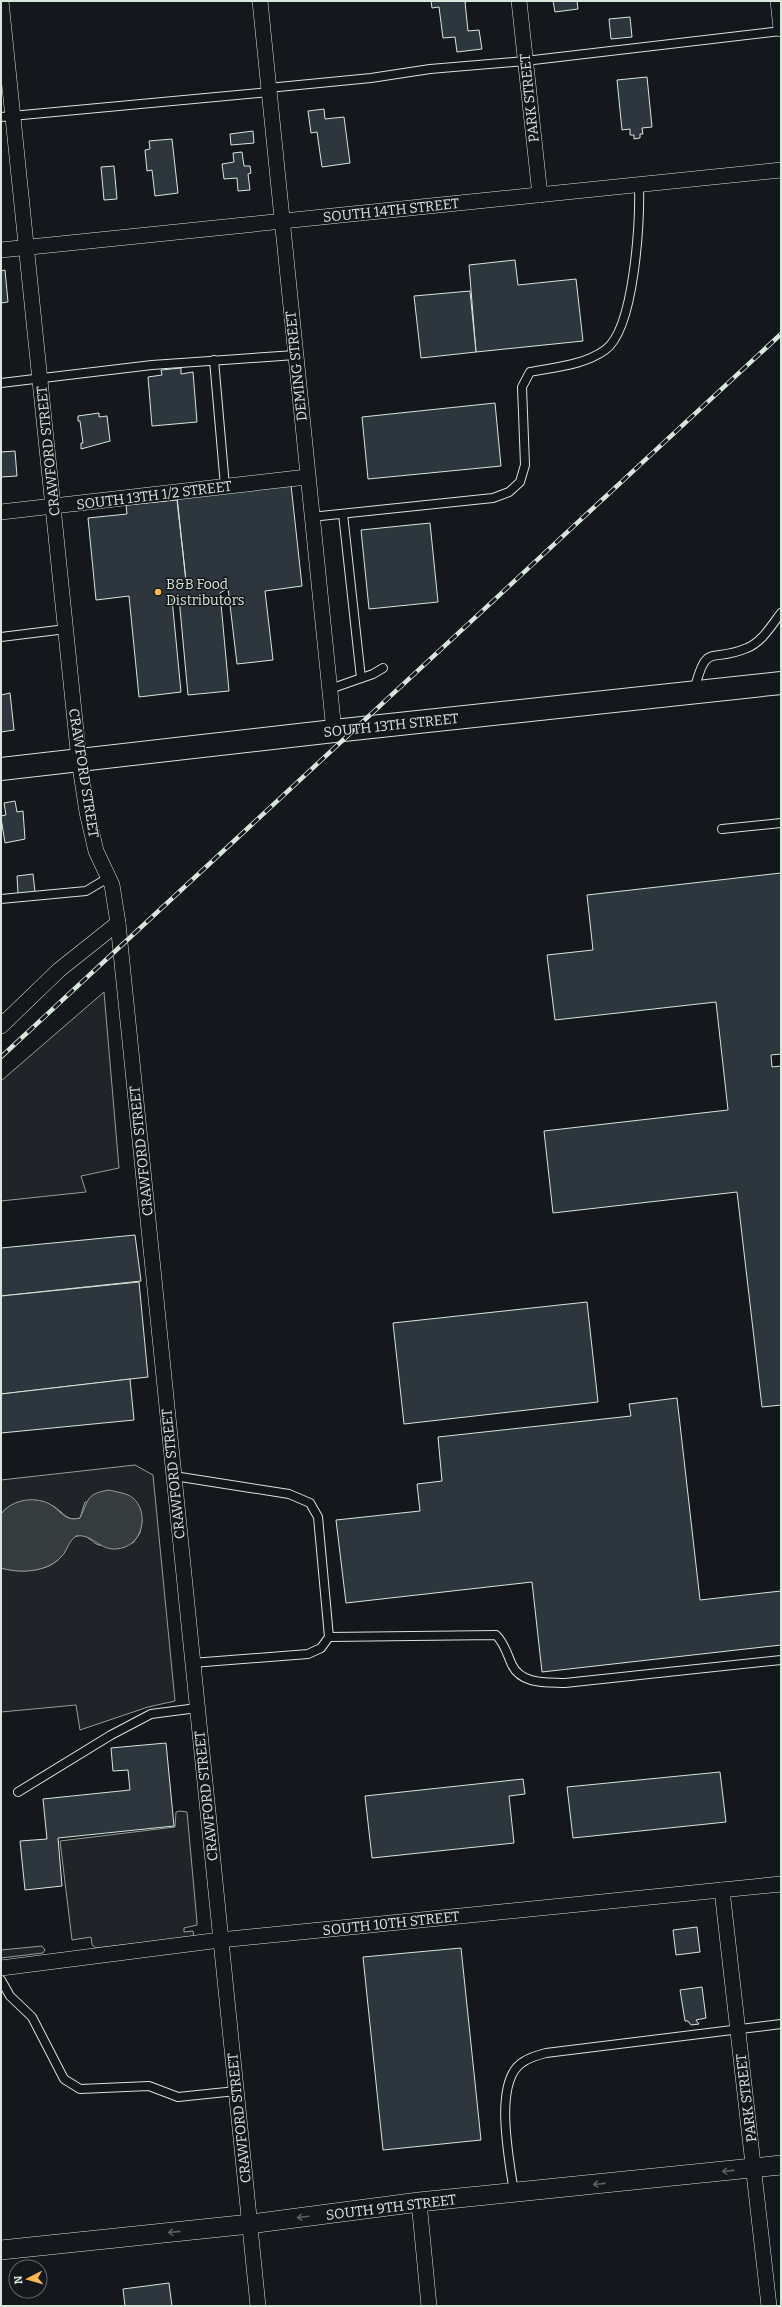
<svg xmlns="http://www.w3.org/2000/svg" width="782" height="2307" font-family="Bitter,serif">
  <rect width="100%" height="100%" fill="#14181c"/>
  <!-- green -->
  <g fill="#202428" stroke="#939e99">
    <polygon points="104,992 119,1168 81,1176 86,1192 1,1201 1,1081"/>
    <path d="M135,1465L153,1475L175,1701L148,1707L80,1730L76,1705L1,1712V1568C20,1573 51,1573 63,1554C68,1547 68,1538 77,1536C88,1533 91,1543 99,1545C109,1547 123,1543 133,1543L140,1533L142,1521L85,1502L80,1518C66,1522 64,1512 53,1506C50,1505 44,1505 41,1504C25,1502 12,1500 1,1514V1480Z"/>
    <polygon points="180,1811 187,1812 197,1922 197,1925 184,1928 184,1932 193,1931 194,1937 96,1948 92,1945 91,1937 72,1940 60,1841 175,1827 176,1812"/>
    <polygon points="42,1946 45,1950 43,1953 1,1958 1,1950"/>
  </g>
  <!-- water -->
  <path fill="#363b3e" stroke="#939e99" d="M109,1490C116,1492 127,1493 133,1498C148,1511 144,1540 125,1547C101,1556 95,1533 76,1536C68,1542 68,1549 62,1556C48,1572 21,1574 1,1568V1514C12,1499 37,1495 53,1506C62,1513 67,1522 80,1518C89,1499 86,1494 109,1490Z"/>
  <!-- building -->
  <g fill="#2c363c" stroke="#d8e6dc">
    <polygon points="431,1 470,1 465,2 468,31 479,30 482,49 457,52 455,37 443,38 439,7 432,8"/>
    <polygon points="553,1 577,1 578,9 555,12"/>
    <polygon points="630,17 632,37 611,39 609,19"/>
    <polygon points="647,77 652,127 642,128 643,134 640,134 640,138 634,139 634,135 630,135 630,129 622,130 617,80"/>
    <polygon points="324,109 325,119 344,117 350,163 322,167 317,132 311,133 308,111"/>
    <polygon points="253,131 254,143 231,145 230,134"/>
    <polygon points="172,139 178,193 155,196 152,170 147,171 145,150 150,149 149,141"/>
    <polygon points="242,152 244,166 250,166 251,173 248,174 250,190 238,191 237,178 224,179 222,164 234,162 233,153"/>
    <polygon points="114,166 117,199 104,200 101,167"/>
    <polygon points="515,260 518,285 576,279 583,341 476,352 469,265"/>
    <polygon points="5,270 8,302 1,303 1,271"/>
    <polygon points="470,291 476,352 421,358 414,296"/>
    <polygon points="181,368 181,374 193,372 197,422 152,426 148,377 162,375 161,370"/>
    <polygon points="495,403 501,466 368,479 362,417"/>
    <polygon points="99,413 99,417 107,416 110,441 81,449 81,443 83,443 80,421 78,421 78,416"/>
    <polygon points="15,451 17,476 1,477 1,452"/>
    <polygon points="291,485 302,586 265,591 273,660 237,664 228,588 220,593 229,691 188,695 179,598 172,599 181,692 139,697 129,596 96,600 88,518 127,514 126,505 177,500 187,590 177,497"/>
    <polygon points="430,523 438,602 369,609 361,530"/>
    <polygon points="10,693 14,730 1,732 1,695"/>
    <polygon points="15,801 17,812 23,811 25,839 5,843 1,818 1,816 6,815 4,803"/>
    <polygon points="781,873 781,1054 771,1055 772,1067 781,1066 781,1405 762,1407 737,1192 553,1213 544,1131 728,1110 716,1002 555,1020 547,955 593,950 587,895"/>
    <polygon points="33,874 35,892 18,894 17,876"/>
    <polygon points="135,1235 141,1281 1,1296 1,1248"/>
    <polygon points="139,1282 148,1377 1,1394 1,1296"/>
    <polygon points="587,1302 598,1402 404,1424 393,1323"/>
    <polygon points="130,1379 134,1420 1,1433 1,1394"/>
    <polygon points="677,1398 700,1600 781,1591 781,1645 542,1672 532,1582 346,1603 336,1520 420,1511 417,1484 442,1481 438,1437 631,1416 629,1404"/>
    <polygon points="166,1743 174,1826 58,1838 62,1886 25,1890 20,1841 47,1839 43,1799 130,1790 128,1770 113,1771 111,1748"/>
    <polygon points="720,1772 726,1822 573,1838 567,1787"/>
    <polygon points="523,1779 525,1794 509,1796 514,1843 372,1858 365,1796"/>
    <polygon points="697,1927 700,1952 676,1955 673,1930"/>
    <polygon points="461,1948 481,2140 383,2150 363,1957"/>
    <polygon points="702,1987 706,2018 696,2020 699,2024 691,2025 688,2021 685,2021 680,1990"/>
    <polygon points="169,2283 172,2306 125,2306 123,2289"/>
  </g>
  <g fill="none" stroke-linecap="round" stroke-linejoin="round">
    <!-- service casing -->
    <g stroke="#d8e6dc" stroke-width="10">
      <g id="service">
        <polyline points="268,88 371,78 430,69 525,61 781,31"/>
        <polyline points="1,117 269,92"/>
        <polyline points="214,360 225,486"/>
        <polyline points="1,383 152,365 295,355"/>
        <polyline points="343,514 361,678"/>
        <path d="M311,517L493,498L509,492L520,482L525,465L522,387L530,372C556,367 584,365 605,350C635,329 640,220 639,184"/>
        <polyline points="1,637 66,629"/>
        <polyline points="330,689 373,674 383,668"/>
        <path d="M694,691C707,640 710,664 747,648C762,642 771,626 781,613"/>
        <polyline points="722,829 781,823"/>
        <polyline points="1,899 86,891 108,878"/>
        <polyline points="174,1476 289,1494 310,1503 318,1517 329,1637 321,1648 308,1654 192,1663"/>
        <path d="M329,1637L496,1635C505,1644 507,1654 512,1665C522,1685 547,1682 565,1683L781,1660"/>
        <polyline points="18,1792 111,1735 151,1714 197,1708"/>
        <polyline points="1,1980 10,1996 32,2017 64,2079 80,2089 149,2086 178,2097 236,2091"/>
        <path d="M514,2193C510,2162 492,2081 523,2062C529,2058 538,2055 546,2053L781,2024"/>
      </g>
    </g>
    <!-- minor casing -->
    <g stroke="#d8e6dc" stroke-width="16">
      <g id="minor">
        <polyline points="1,1 79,760 87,812 96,851 112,885 118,923 258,2306"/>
        <polyline points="260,1 334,731"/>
        <polyline points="519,1 540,195"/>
        <polyline points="778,1 781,29"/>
        <polyline points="1,250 781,170"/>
        <polyline points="1,512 307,477"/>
        <polyline points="1,1026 59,970 118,923"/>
        <polyline points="722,1890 769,2306"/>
        <polyline points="1,1968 220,1940 781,1884"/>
        <polyline points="419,2202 429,2306"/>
      </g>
    </g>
    <!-- tertiary casing -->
    <g stroke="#d8e6dc" stroke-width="20">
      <polyline id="tertiary" points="1,2250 250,2224 419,2202 781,2165"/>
    </g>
    <!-- secondary casing -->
    <g stroke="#d8e6dc" stroke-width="24">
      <polyline id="secondary" points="1,769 334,731 781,683"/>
    </g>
    <!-- service -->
    <use href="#service" stroke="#14181c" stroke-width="8"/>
    <!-- minor -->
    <use href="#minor" stroke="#14181c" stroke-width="15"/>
    <!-- tertiary -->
    <use href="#tertiary" stroke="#14181c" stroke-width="19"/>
    <!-- secondary -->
    <use href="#secondary" stroke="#14181c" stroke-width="22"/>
    <!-- rail casing -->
    <g stroke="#d8e6dc" stroke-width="4.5">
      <polyline id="rail" points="1,1057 781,334"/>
    </g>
    <!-- rail -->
    <use href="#rail" stroke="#14181c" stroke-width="3" stroke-dasharray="9" stroke-linecap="butt"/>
  </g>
  <!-- one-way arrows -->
  <defs><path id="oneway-shaft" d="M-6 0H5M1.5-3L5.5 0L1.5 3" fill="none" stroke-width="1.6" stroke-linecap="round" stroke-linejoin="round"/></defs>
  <g stroke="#59605f">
    <use href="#oneway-shaft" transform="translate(728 2171) rotate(174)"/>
    <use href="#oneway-shaft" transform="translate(599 2184) rotate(174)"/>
    <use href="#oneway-shaft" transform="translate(303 2217) rotate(173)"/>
    <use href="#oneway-shaft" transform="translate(174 2232) rotate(174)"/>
  </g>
  <!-- markers -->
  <circle fill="#ffb74d" stroke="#14181c" stroke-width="1.5" cx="158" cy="592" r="4"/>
  <g text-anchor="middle" stroke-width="3" stroke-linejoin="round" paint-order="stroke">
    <!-- street labels -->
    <g font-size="14" fill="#d8e6dc" stroke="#14181c">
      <text transform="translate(529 98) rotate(-96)" y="5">PARK STREET</text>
      <text transform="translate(391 210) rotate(-6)" y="5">SOUTH 14TH STREET</text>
      <text transform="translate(296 366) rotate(-96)" y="5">DEMING STREET</text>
      <text transform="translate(48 451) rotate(-96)" y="5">CRAWFORD STREET</text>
      <text transform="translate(154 495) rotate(-7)" y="5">SOUTH 13TH 1/2 STREET</text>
      <text transform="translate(391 725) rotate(-6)" y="5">SOUTH 13TH STREET</text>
      <text transform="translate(84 773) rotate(81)" y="5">CRAWFORD STREET</text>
      <text transform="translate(141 1151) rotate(-96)" y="5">CRAWFORD STREET</text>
      <text transform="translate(173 1474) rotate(-96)" y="5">CRAWFORD STREET</text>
      <text transform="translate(206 1796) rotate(-96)" y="5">CRAWFORD STREET</text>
      <text transform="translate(391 1923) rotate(-6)" y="5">SOUTH 10TH STREET</text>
      <text transform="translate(746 2098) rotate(-97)" y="5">PARK STREET</text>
      <text transform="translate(239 2118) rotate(-96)" y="5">CRAWFORD STREET</text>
      <text transform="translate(391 2207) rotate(-7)" y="5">SOUTH 9TH STREET</text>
    </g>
    <!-- poi labels -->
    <g font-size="14" fill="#d8e6dc" stroke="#14181c" text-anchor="start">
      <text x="166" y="589">B&amp;B Food<tspan x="166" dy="16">Distributors</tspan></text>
    </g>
  </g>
  <!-- border -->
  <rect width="782" height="2307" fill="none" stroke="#d8e6dc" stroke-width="4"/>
  <!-- north arrow -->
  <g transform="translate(28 2279) rotate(264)"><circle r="19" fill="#14181c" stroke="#626a69"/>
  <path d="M0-3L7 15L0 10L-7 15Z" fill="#ffb74d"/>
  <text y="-6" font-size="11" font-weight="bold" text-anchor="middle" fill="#d8e6dc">N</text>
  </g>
</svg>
